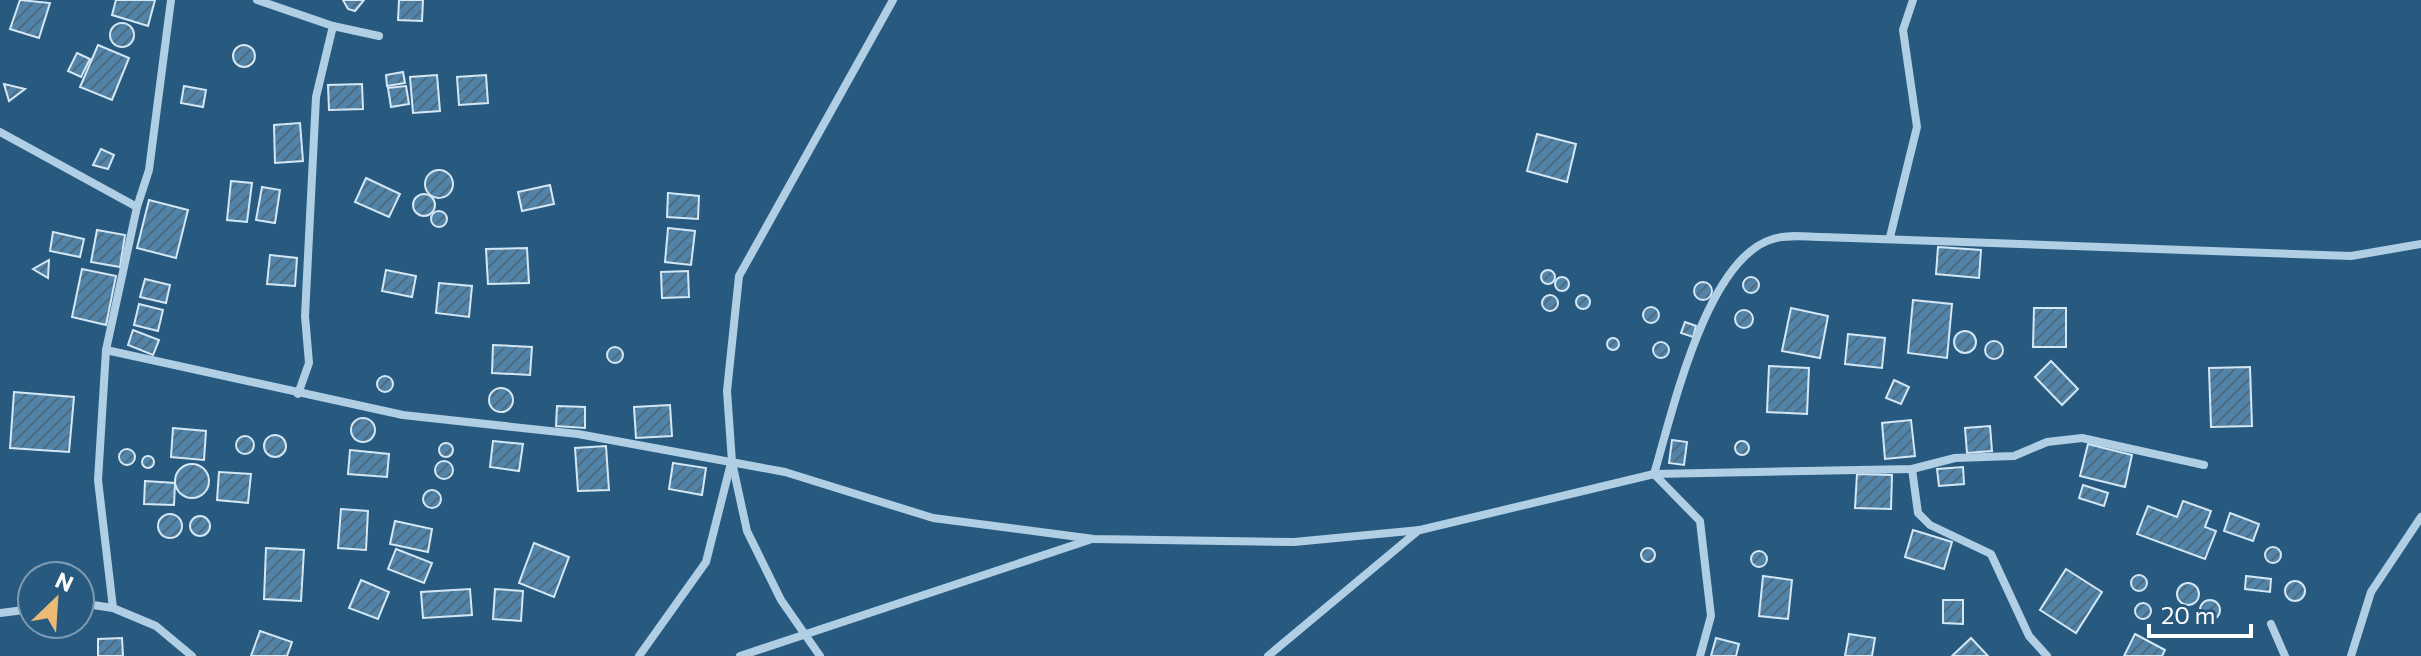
<svg xmlns="http://www.w3.org/2000/svg" width="2421" height="656" font-family="Commissioner,sans-serif">
  <defs>
    <pattern id="building-hatch" width="6" height="6" patternUnits="userSpaceOnUse" patternTransform="scale(2)"><rect width="6" height="6" fill="#5184a8"/><path d="M-1 1l2-2M0 6l6-6M5 7l2-2" fill="none" stroke="#4f6b7f"/></pattern>
  </defs>
  <rect width="100%" height="100%" fill="#285a80"/>
  <!-- building -->
  <g fill="url(#building-hatch)" stroke="#d3e7f5" stroke-width="2">
    <polygon points="20,0 50,3 39,38 10,29"/>
    <polygon points="116,0 155,0 148,26 112,15"/>
    <polygon points="343,0 364,0 355,11 348,9"/>
    <polygon points="399,0 423,0 422,21 398,20"/>
    <circle cx="122" cy="35" r="12"/>
    <circle cx="244" cy="56" r="11"/>
    <polygon points="98,45 129,58 112,100 80,87"/>
    <polygon points="77,53 90,59 81,77 68,71"/>
    <polygon points="403,72 405,83 387,86 386,75"/>
    <polygon points="437,75 440,111 413,113 410,77"/>
    <polygon points="486,75 488,103 459,105 457,77"/>
    <polygon points="4,84 25,89 9,101"/>
    <polygon points="362,84 363,109 329,110 328,85"/>
    <polygon points="184,86 206,90 203,107 181,103"/>
    <polygon points="406,86 409,104 391,107 388,88"/>
    <polygon points="300,123 303,161 275,163 274,125"/>
    <polygon points="1537,134 1576,144 1567,182 1527,171"/>
    <polygon points="101,149 114,155 108,169 93,165"/>
    <circle cx="439" cy="184" r="14"/>
    <polygon points="366,178 400,194 389,217 355,202"/>
    <polygon points="231,181 252,183 247,222 227,220"/>
    <polygon points="550,185 554,204 522,211 518,192"/>
    <polygon points="262,187 280,190 275,223 256,220"/>
    <polygon points="668,193 699,196 698,219 667,217"/>
    <circle cx="424" cy="205" r="11"/>
    <polygon points="149,200 188,210 176,258 137,248"/>
    <circle cx="439" cy="219" r="8"/>
    <polygon points="668,228 695,231 691,265 665,262"/>
    <polygon points="97,230 125,235 120,267 91,262"/>
    <polygon points="53,232 84,239 80,257 50,251"/>
    <polygon points="1938,247 1981,250 1979,278 1936,274"/>
    <polygon points="527,248 529,283 488,284 486,249"/>
    <polygon points="270,255 297,258 295,286 267,284"/>
    <polygon points="49,260 48,278 33,269"/>
    <polygon points="82,269 116,276 106,325 72,317"/>
    <polygon points="386,270 416,276 412,297 382,291"/>
    <circle cx="1548" cy="277" r="7"/>
    <polygon points="688,271 689,297 662,298 661,272"/>
    <circle cx="1562" cy="284" r="7"/>
    <circle cx="1751" cy="285" r="8"/>
    <polygon points="145,279 170,285 166,303 140,297"/>
    <circle cx="1703" cy="291" r="9"/>
    <polygon points="439,283 472,286 469,317 436,313"/>
    <circle cx="1550" cy="303" r="8"/>
    <circle cx="1583" cy="302" r="7"/>
    <polygon points="1913,300 1952,304 1947,358 1908,353"/>
    <polygon points="139,304 163,310 158,331 134,325"/>
    <circle cx="1651" cy="315" r="8"/>
    <polygon points="1791,308 1828,316 1820,358 1782,351"/>
    <polygon points="2034,308 2066,308 2066,347 2033,347"/>
    <circle cx="1744" cy="319" r="9"/>
    <polygon points="1685,322 1696,326 1693,337 1681,333"/>
    <polygon points="133,330 159,340 153,355 128,345"/>
    <circle cx="1965" cy="342" r="11"/>
    <polygon points="1848,334 1885,338 1882,368 1845,364"/>
    <circle cx="1613" cy="344" r="6"/>
    <circle cx="1994" cy="350" r="9"/>
    <circle cx="1661" cy="350" r="8"/>
    <polygon points="493,345 532,347 530,375 492,373"/>
    <circle cx="615" cy="355" r="8"/>
    <polygon points="2051,361 2078,389 2062,405 2035,377"/>
    <polygon points="1769,366 1809,368 1807,414 1767,412"/>
    <polygon points="2250,367 2252,426 2211,427 2209,368"/>
    <circle cx="385" cy="384" r="8"/>
    <polygon points="1894,380 1909,387 1901,404 1886,398"/>
    <circle cx="501" cy="400" r="12"/>
    <polygon points="14,392 74,397 69,452 10,448"/>
    <polygon points="670,405 672,436 636,438 634,407"/>
    <polygon points="557,406 585,407 585,428 556,426"/>
    <circle cx="363" cy="430" r="12"/>
    <polygon points="1911,420 1915,456 1885,459 1882,423"/>
    <polygon points="1990,426 1992,451 1967,453 1965,428"/>
    <polygon points="173,428 206,431 204,460 171,457"/>
    <circle cx="275" cy="446" r="11"/>
    <circle cx="245" cy="445" r="9"/>
    <polygon points="1672,440 1687,442 1684,465 1669,463"/>
    <polygon points="493,441 523,444 519,471 490,467"/>
    <circle cx="1742" cy="448" r="7"/>
    <circle cx="446" cy="450" r="7"/>
    <polygon points="2088,444 2132,455 2125,487 2080,476"/>
    <polygon points="606,446 609,490 578,491 575,448"/>
    <circle cx="127" cy="457" r="8"/>
    <polygon points="350,450 389,454 387,477 348,474"/>
    <circle cx="148" cy="462" r="6"/>
    <circle cx="444" cy="470" r="9"/>
    <polygon points="673,463 706,468 702,495 669,489"/>
    <circle cx="192" cy="481" r="17"/>
    <polygon points="1963,467 1964,484 1939,486 1937,469"/>
    <polygon points="219,472 251,474 248,503 217,500"/>
    <polygon points="1857,474 1892,475 1891,509 1855,508"/>
    <polygon points="145,481 175,483 174,505 144,504"/>
    <polygon points="2083,485 2108,493 2104,506 2079,498"/>
    <circle cx="432" cy="499" r="9"/>
    <polygon points="2183,501 2211,511 2205,527 2216,531 2205,559 2137,534 2148,506 2177,517"/>
    <polygon points="341,509 368,511 366,550 338,548"/>
    <polygon points="2230,513 2259,524 2253,541 2224,531"/>
    <circle cx="170" cy="526" r="12"/>
    <circle cx="200" cy="526" r="10"/>
    <polygon points="395,521 432,529 428,552 390,544"/>
    <polygon points="1913,530 1952,542 1944,569 1905,557"/>
    <polygon points="534,543 569,557 554,597 519,583"/>
    <circle cx="2273" cy="555" r="8"/>
    <polygon points="266,548 304,550 301,601 264,599"/>
    <circle cx="1648" cy="555" r="7"/>
    <polygon points="396,549 432,563 424,583 388,569"/>
    <circle cx="1759" cy="559" r="8"/>
    <polygon points="2066,569 2102,592 2076,633 2040,610"/>
    <circle cx="2139" cy="583" r="8"/>
    <polygon points="1763,576 1792,580 1788,619 1759,616"/>
    <polygon points="2246,576 2271,579 2270,592 2245,589"/>
    <polygon points="361,580 389,592 378,619 349,608"/>
    <circle cx="2295" cy="591" r="10"/>
    <circle cx="2188" cy="594" r="11"/>
    <polygon points="470,589 472,615 423,618 421,592"/>
    <polygon points="495,589 523,591 521,621 493,619"/>
    <polygon points="1943,600 1963,600 1963,624 1943,623"/>
    <circle cx="2210" cy="610" r="10"/>
    <circle cx="2143" cy="611" r="8"/>
    <polygon points="260,631 292,642 287,656 251,656"/>
    <polygon points="1849,634 1875,638 1872,656 1845,656"/>
    <polygon points="2135,634 2165,650 2162,656 2124,656"/>
    <polygon points="122,638 123,656 98,656 98,639"/>
    <polygon points="1716,638 1739,644 1736,656 1711,656"/>
    <polygon points="1971,638 1988,656 1952,656"/>
  </g>
  <g fill="none" stroke-linecap="round" stroke-linejoin="round">
    <!-- street -->
    <g stroke="#b0cfe5" stroke-width="8">
      <polyline points="171,0 149,170 137,207 106,350 98,480 113,608 156,626 192,656"/>
      <polyline points="257,0 333,26 379,36"/>
      <polyline points="0,132 137,207"/>
      <polyline points="1890,237 1917,127 1903,30 1913,0"/>
      <polyline points="106,350 403,415 578,434 785,472 933,518 1094,539 1294,542 1420,530 1654,474 1912,469 1955,458 2014,456 2047,442 2082,438 2204,465"/>
      <polyline points="298,394 309,363 305,316 316,97 333,26"/>
      <polyline points="1912,469 1918,513 1930,525 1991,554 2029,636 2047,656"/>
      <polyline points="80,603 113,608"/>
      <polyline points="0,613 32,609"/>
      <polyline points="2271,624 2285,656"/>
      <polyline points="639,656 706,562 730,467"/>
      <polyline points="740,656 1089,540"/>
      <polyline points="820,656 781,600 747,531 732,462 727,391 739,276 893,0"/>
      <polyline points="1268,656 1419,530"/>
      <path d="M1700,656L1711,616L1700,521L1654,474C1672,414 1706,258 1773,239C1787,234 1807,237 1822,237L2351,256L2421,244"/>
      <polyline points="2351,656 2371,592 2421,517"/>
    </g>
  </g>
  <!-- north arrow -->
  <g transform="translate(56 600) rotate(25)"><circle r="38" fill="#285a80" stroke="#7e9cb3" stroke-width="2"/>
  <path d="M0-6L14 30L0 20L-14 30Z" fill="#edba76"/>
  <text y="-12" font-size="22" font-weight="bold" text-anchor="middle" fill="#ffffff">N</text>
  </g>
  <!-- scale -->
  <path d="M2149 624v12h102v-12" fill="none" stroke="#ffffff" stroke-width="4"/>
  <text x="2161" y="624" font-size="24" fill="#ffffff" stroke="#285a80" stroke-width="6" paint-order="stroke">20 m</text>
</svg>
